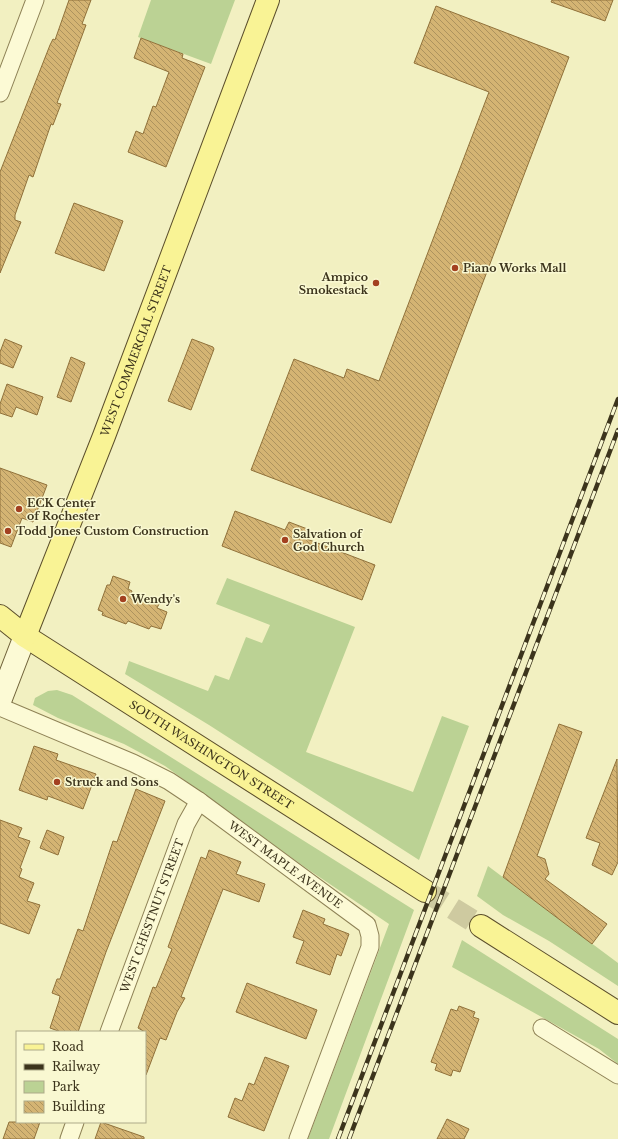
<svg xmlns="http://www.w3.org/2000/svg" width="618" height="1139" font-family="'Libre Baskerville',serif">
  <defs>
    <pattern id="building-back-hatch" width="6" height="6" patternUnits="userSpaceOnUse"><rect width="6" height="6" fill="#d4b473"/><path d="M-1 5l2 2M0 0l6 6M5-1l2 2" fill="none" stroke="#ad935e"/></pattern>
  </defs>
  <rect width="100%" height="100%" fill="#f2f0c1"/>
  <!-- green -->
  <g fill="#bbd294">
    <polygon points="151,0 235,0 211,64 138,37"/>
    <polygon points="227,578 355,627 306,752 413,792 442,716 469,726 419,860 209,725 125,674 129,661 208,691 215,675 229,680 246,637 262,643 270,625 216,604"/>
    <polygon points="57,690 72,695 414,910 329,1139 308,1139 389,924 306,868 165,766 124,744 58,718 33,705 35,698 48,691"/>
    <polygon points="488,866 618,963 618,986 549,941 503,915 477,896"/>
    <polygon points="462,940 618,1039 618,1064 599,1049 452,967"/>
  </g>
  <!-- building -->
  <g fill="url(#building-back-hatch)" stroke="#90713a">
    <polygon points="69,0 91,0 82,24 86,25 57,103 61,104 53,125 51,124 33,177 29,175 15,215 15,220 21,222 0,273 0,172 50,45 53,39 55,40"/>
    <polygon points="552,0 613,0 605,21 551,2"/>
    <polygon points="436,6 569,57 391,523 251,470 294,359 344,378 347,369 379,381 489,92 414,63"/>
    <polygon points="141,38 183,54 182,58 205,67 166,167 128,152 136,131 143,134 153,106 156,107 169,72 134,58"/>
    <polygon points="74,203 123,221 104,271 55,253"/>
    <polygon points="5,339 22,346 13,368 0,363 0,352"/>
    <polygon points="192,339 213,347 214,349 191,410 168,401"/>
    <polygon points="71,357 85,363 71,402 57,397"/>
    <polygon points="7,384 43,397 37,415 16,407 12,417 0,413 0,404"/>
    <polygon points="0,468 47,485 33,522 22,518 11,547 0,543"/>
    <polygon points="235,511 285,530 289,522 310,530 307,539 375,565 362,600 222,546"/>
    <polygon points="113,576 130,582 128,589 132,591 131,594 159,604 157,608 167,612 161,629 151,626 149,629 128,621 126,624 102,615 103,612 98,610 107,585 110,585"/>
    <polygon points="559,724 582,732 537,856 545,859 549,874 545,879 607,924 592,944 503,877"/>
    <polygon points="34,746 58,754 56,760 96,774 83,809 48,796 47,800 19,790"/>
    <polygon points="617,759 618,862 612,875 592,865 600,843 586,838"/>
    <polygon points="136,789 165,801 106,952 78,1032 61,1032 50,1028 59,1001 60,996 52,993 57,979 60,979 78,929 83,931 113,841 117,842"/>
    <polygon points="0,820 22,828 18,837 30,841 20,868 22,869 19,877 34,883 27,901 40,905 29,934 0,923"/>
    <polygon points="47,830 64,837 58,855 40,848"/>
    <polygon points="209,850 241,862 236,874 265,884 259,902 223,889 181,997 185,998 177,1012 166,1040 160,1038 146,1075 145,1074 145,1032 138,1028 153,987 156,988 172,949 168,947 201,857 206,859"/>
    <polygon points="303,910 325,919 323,924 349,934 341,956 337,954 330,975 296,963 304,941 293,937"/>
    <polygon points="247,983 317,1010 306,1039 236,1012"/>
    <polygon points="459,1006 475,1012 473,1017 479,1019 460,1072 453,1070 451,1076 435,1070 437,1064 431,1062 451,1009 457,1011"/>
    <polygon points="265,1057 289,1066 264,1131 228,1117 235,1098 242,1101 249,1083 254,1085"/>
    <polygon points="447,1119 469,1129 464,1139 437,1139"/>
    <polygon points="9,1122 40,1122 34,1139 3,1139"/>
    <polygon points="101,1122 144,1137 144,1139 95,1139"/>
  </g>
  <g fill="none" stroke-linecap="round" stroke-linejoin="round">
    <!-- primary-tunnel -->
    <polyline stroke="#cecaa0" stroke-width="22" stroke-dasharray="22 11" stroke-linecap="butt" points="425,891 481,926"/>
    <!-- street casing -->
    <g stroke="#8e8256" stroke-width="19">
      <g id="street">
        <polyline points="0,93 35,0"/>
        <path id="s1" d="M0,707L133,763L169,781L199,801L367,925L370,936V947L298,1139"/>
        <polyline points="542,1028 618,1075"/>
        <path id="s2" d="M109,1032L186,824L199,801"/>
        <polyline points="69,1139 75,1122"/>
      </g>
    </g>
    <!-- secondary casing -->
    <g stroke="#70623a" stroke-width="24">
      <polyline id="secondary" points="0,701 25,636"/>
    </g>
    <!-- primary casing -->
    <g stroke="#5b4e2b" stroke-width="24">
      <g id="primary">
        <path id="s3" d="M0,616L25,636L425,891"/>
        <path id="s4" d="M25,636L104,436L268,0"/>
        <polyline points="481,926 618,1013"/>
      </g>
    </g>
    <!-- street -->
    <use href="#street" stroke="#fcfad5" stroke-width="17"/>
    <!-- secondary -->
    <use href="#secondary" stroke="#fcfad5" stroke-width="22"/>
    <!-- primary -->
    <use href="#primary" stroke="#f9f395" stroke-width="22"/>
    <!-- rail casing -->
    <g stroke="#3c341c" stroke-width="4.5">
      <g id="rail">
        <polyline points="338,1139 618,399"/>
        <polyline points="349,1139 618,430"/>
      </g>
    </g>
    <!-- rail -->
    <use href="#rail" stroke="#f9f8d1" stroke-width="3" stroke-dasharray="9" stroke-linecap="butt"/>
  </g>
  <!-- markers -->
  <g fill="#a34020" stroke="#f9f8d1" stroke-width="1.5">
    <circle cx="455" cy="268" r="4"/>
    <circle cx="376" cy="283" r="4"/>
    <circle cx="19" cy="509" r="4"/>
    <circle cx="8" cy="531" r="4"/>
    <circle cx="285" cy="540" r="4"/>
    <circle cx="123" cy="599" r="4"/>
    <circle cx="57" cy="782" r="4"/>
  </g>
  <g text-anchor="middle" stroke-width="3" stroke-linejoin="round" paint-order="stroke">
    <!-- poi labels -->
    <g font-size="11" font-weight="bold" fill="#3c341c" stroke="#f9f8d1" text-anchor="start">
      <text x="463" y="272">Piano Works Mall</text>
      <text x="368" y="281" text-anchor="end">Ampico<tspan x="368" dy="13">Smokestack</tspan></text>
      <text x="27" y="507">ECK Center<tspan x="27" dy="13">of Rochester</tspan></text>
      <text x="16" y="535">Todd Jones Custom Construction</text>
      <text x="293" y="538">Salvation of<tspan x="293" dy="13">God Church</tspan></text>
      <text x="131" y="603">Wendy's</text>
      <text x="65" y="786">Struck and Sons</text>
    </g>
    <!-- street labels -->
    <g font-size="11" fill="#3c341c" stroke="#f9f8d1">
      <text dy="4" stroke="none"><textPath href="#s4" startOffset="306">WEST COMMERCIAL STREET</textPath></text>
      <text dy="4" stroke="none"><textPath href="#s3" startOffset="253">SOUTH WASHINGTON STREET</textPath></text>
      <text dy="4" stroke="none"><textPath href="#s1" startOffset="328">WEST MAPLE AVENUE</textPath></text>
      <text dy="4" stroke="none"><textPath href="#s2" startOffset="124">WEST CHESTNUT STREET</textPath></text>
    </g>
  </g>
  <!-- legend -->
  <rect x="16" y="1031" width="130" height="92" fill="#f9f8d1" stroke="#adaa89"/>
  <rect x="24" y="1044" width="20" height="6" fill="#f9f395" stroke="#adaa89"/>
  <text x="52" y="1051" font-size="12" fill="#3c341c">Road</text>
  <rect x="24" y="1064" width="20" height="6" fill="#3c341c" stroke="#adaa89"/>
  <text x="52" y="1071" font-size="12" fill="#3c341c">Railway</text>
  <rect x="24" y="1081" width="20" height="12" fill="#bbd294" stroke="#adaa89"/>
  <text x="52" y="1091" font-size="12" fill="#3c341c">Park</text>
  <rect x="24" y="1101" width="20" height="12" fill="url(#building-back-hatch)" stroke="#adaa89"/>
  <text x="52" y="1111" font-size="12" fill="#3c341c">Building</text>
</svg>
